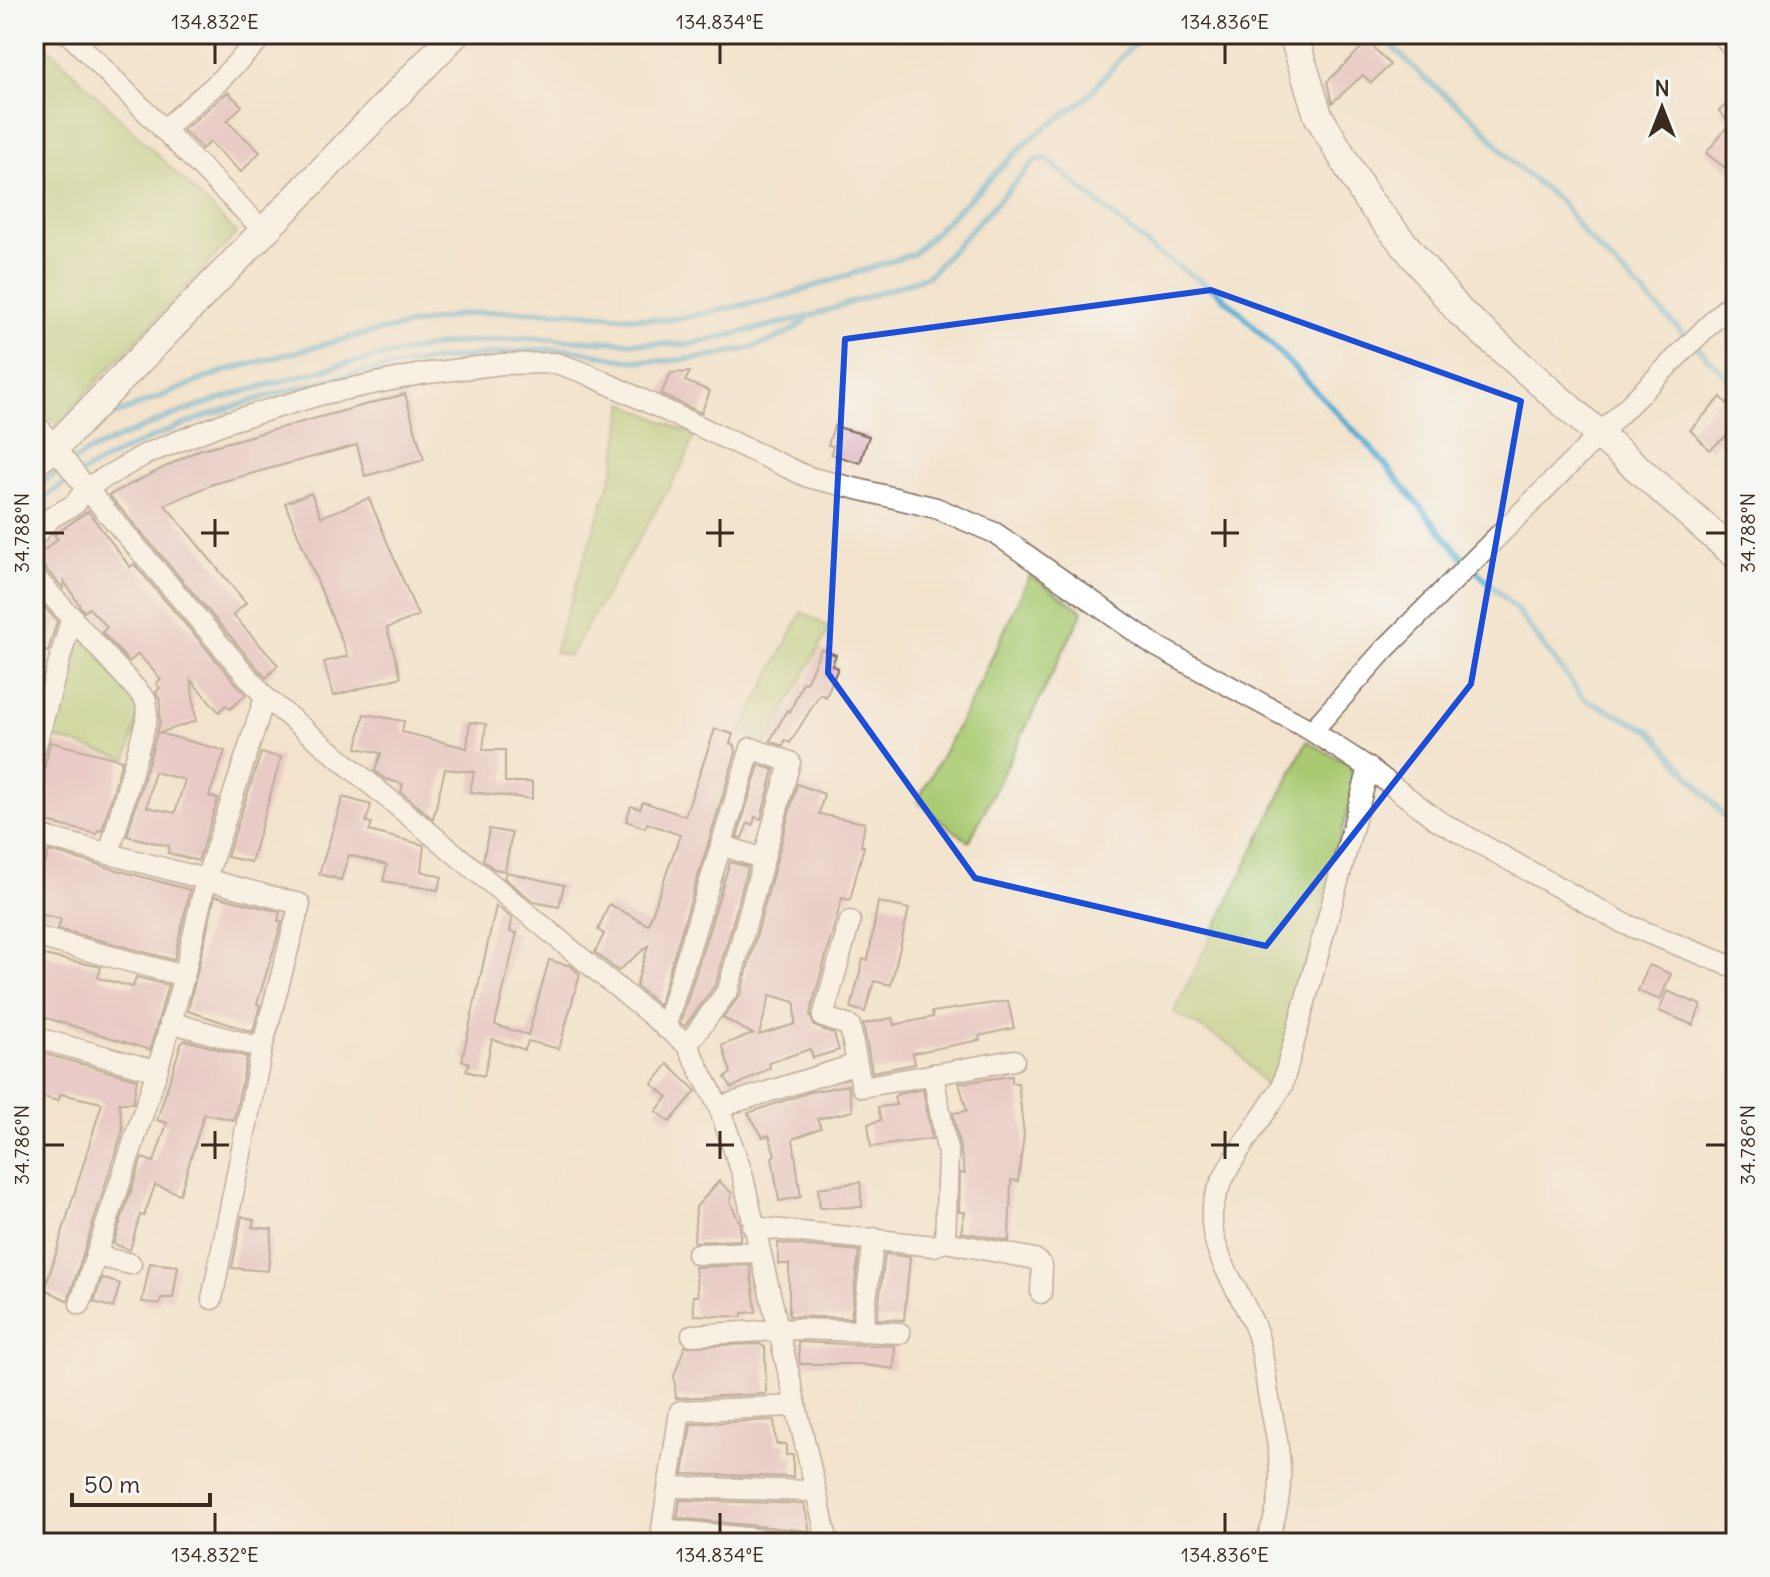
<svg xmlns="http://www.w3.org/2000/svg" width="1770" height="1577" font-family="Delius,sans-serif">
  <rect width="100%" height="100%" fill="#f6f6f2"/>
  <filter id="ink" filterUnits="userSpaceOnUse"><feTurbulence type="fractalNoise" baseFrequency=".0125" numOctaves="2"/><feDisplacementMap in="SourceGraphic" scale="16" xChannelSelector="R" yChannelSelector="G"/><feConvolveMatrix kernelMatrix="1 2 1 2 8 2 1 2 1" color-interpolation-filters="sRGB"/></filter>
  <filter id="wash" filterUnits="userSpaceOnUse"><feTurbulence type="fractalNoise" baseFrequency=".006" numOctaves="4" result="noise"/><feDisplacementMap in="SourceGraphic" scale="32" xChannelSelector="R" yChannelSelector="G"/><feGaussianBlur stdDeviation="1.8" result="paint"/><feColorMatrix in="noise" values="0 0 0 0 0 0 0 0 0 0 0 0 0 0 0 0 0 1.4 0 .05"/><feComposite in="paint" operator="in"/></filter>
  <g filter="url(#wash)">
    <rect width="100%" height="100%" fill="#f3e3cc"/>
    <!-- green -->
    <g fill="#aaca72" stroke="#727a48" stroke-width="2">
      <polygon points="34,34 237,233 56,425 34,400"/>
      <polygon points="624,403 694,436 684,463 569,656 554,652 615,466"/>
      <polygon points="1030,575 1083,611 969,842 917,802 975,694"/>
      <polygon points="802,612 830,628 766,745 741,732"/>
      <polygon points="81,636 138,702 140,709 127,759 48,736 74,640"/>
      <polygon points="1307,741 1349,765 1355,784 1271,1092 1234,1047 1174,1012"/>
    </g>
    <g fill="none" stroke-linecap="round" stroke-linejoin="round">
      <!-- stream -->
      <g stroke="#54abd1" stroke-width="6">
        <polyline points="1380,34 1423,77 1478,122 1514,164 1562,203 1586,236 1736,386"/>
        <polyline points="94,423 224,371 360,335 464,314 503,311 571,312 664,320 688,317 784,296 913,254 1029,140 1085,99 1142,34"/>
        <polyline points="34,488 89,451 170,416 238,393 341,365 444,344 526,338 686,345 808,317 928,276 1037,159 1047,159 1157,253 1215,290 1241,313 1373,450 1462,557 1515,608 1583,698 1651,731 1736,830"/>
        <path d="M34,505C147,419 342,367 483,355C512,352 543,348 573,350C591,352 609,358 627,360C677,364 768,355 806,320"/>
      </g>
    </g>
    <g id="blocks">
      <!-- building -->
      <g fill="#deacbe" fill-rule="evenodd">
        <polygon points="1368,41 1390,65 1371,83 1363,75 1332,103 1327,82"/>
        <polygon points="228,92 242,106 227,121 260,152 241,172 210,142 202,149 183,130"/>
        <polygon points="1736,95 1736,176 1706,153 1730,123 1719,111"/>
        <polygon points="690,372 685,381 710,391 701,413 661,394 671,373"/>
        <polygon points="405,394 424,460 365,476 357,445 213,484 165,505 246,603 233,615 278,665 266,678 109,495 199,450"/>
        <polygon points="1721,397 1736,413 1736,427 1710,450 1690,430"/>
        <polygon points="834,426 869,436 860,463 831,454 833,446 828,445"/>
        <polygon points="311,493 321,517 369,498 418,616 387,628 401,677 333,696 324,662 348,656 285,503"/>
        <path d="M88,511L130,567L134,564L246,695L230,709L226,705L219,712L191,680L196,721L159,733L225,751L209,796L218,799L198,861L168,853L169,846L127,836L160,722V700L156,692L160,688L156,683L161,679L138,654L129,662L102,632L107,627L89,608L84,612L64,581L63,588L44,567L34,563V558L58,539L54,535ZM154,772L185,780L175,813L147,807Z"/>
        <polygon points="34,595 57,621 48,652 34,649"/>
        <polygon points="821,649 836,655 832,665 838,668 826,697 820,694 790,743 785,740 783,746 770,741 787,710 790,712 803,682 806,683"/>
        <polygon points="364,714 404,721 402,732 467,748 470,722 486,724 483,750 505,750 505,782 532,782 532,799 470,792 474,772 445,769 433,819 401,792 403,784 385,779 375,771 381,753 357,748"/>
        <polygon points="715,729 733,734 730,744 735,745 736,752 659,1005 636,986 648,946 618,971 595,952 604,934 598,930 609,904 648,925 680,835 647,823 645,828 626,821 631,806 640,809 643,802 685,816"/>
        <polygon points="50,742 122,760 102,831 98,830 97,834 34,819"/>
        <polygon points="261,753 281,757 251,862 227,857"/>
        <polygon points="759,765 774,770 761,819 755,817 753,825 748,823 742,838 737,837"/>
        <path d="M797,784L824,794L819,814L865,823L861,846H864L850,900L842,898L810,1014L814,1026L834,1034L839,1050L813,1058L810,1049L769,1063L770,1068L732,1088L725,1077L731,1073L722,1045L753,1034L723,1018L741,993ZM770,995L795,1002V1024L759,1035Z"/>
        <polygon points="343,797 371,805 366,822 372,823 369,831 424,845 421,871 442,877 438,890 383,881 387,865 349,855 341,880 319,874"/>
        <polygon points="489,829 512,833 505,871 494,869 483,860"/>
        <polygon points="49,851 190,890 174,960 58,929 61,919 34,913 34,861 45,864"/>
        <polygon points="730,862 748,867 716,984 685,1026 680,1023"/>
        <polygon points="506,872 564,885 559,907 534,902 504,878"/>
        <polygon points="215,896 280,912 278,921 282,922 257,1004 260,1005 253,1032 188,1011"/>
        <polygon points="878,902 909,909 891,985 874,981 865,1012 851,1008 863,959 868,960"/>
        <polygon points="496,906 512,918 510,932 517,933 495,1025 528,1035 549,960 571,966 580,974 559,1049 528,1041 525,1050 492,1039 484,1076 466,1071 469,1063 462,1060"/>
        <polygon points="34,953 101,967 98,978 133,987 136,977 168,985 150,1050 34,1014 40,981 34,980"/>
        <polygon points="1649,965 1671,974 1660,1000 1638,991"/>
        <polygon points="1667,991 1701,1005 1693,1025 1659,1011"/>
        <polygon points="1008,1001 1014,1028 979,1036 980,1040 913,1053 915,1064 872,1072 863,1024 892,1018 894,1025 933,1017 932,1012"/>
        <polygon points="185,1040 247,1057 234,1120 204,1114 180,1194 155,1185 144,1216 140,1215 130,1250 113,1244 142,1158 154,1162 167,1123 157,1120 181,1044"/>
        <polygon points="34,1051 137,1079 133,1103 119,1103 123,1130 68,1301 45,1289 102,1103 61,1094 58,1101 40,1096 42,1089 34,1087"/>
        <polygon points="668,1064 696,1091 670,1122 656,1111 668,1097 652,1084"/>
        <polygon points="1012,1076 1012,1083 1018,1083 1024,1135 1018,1181 1011,1180 1009,1241 961,1232 965,1212 959,1212 960,1173 965,1174 953,1113 967,1111 959,1083"/>
        <polygon points="848,1085 853,1111 817,1119 821,1128 793,1139 801,1197 779,1201 772,1157 775,1155 769,1135 763,1137 748,1113 810,1092"/>
        <polygon points="923,1089 932,1139 871,1147 868,1124 881,1120 878,1107 896,1105 894,1097 898,1094"/>
        <polygon points="719,1181 732,1193 730,1202 740,1223 740,1240 694,1242 696,1207"/>
        <polygon points="860,1182 862,1207 820,1208 818,1188"/>
        <polygon points="242,1216 254,1220 252,1227 272,1229 268,1271 232,1268"/>
        <polygon points="778,1243 859,1251 851,1318 789,1316 789,1264 778,1264"/>
        <polygon points="885,1254 910,1257 904,1320 877,1319"/>
        <polygon points="150,1263 178,1266 173,1298 161,1298 160,1304 142,1302"/>
        <polygon points="750,1265 756,1312 742,1313 742,1317 694,1315 693,1296 698,1296 695,1267"/>
        <polygon points="102,1278 120,1284 113,1308 94,1302"/>
        <polygon points="798,1342 895,1346 894,1369 858,1364 800,1364"/>
        <polygon points="759,1344 765,1347 766,1394 676,1398 674,1376 685,1346"/>
        <polygon points="774,1420 776,1444 786,1444 786,1455 793,1455 793,1477 683,1474 691,1424"/>
        <polygon points="680,1500 804,1504 810,1531 677,1518"/>
      </g>
    </g>
  </g>
  <g filter="url(#ink)">
    <use href="#blocks" fill-opacity="0" stroke="#7b6b5b" stroke-width="2"/>
    <g fill="none" stroke-linecap="round" stroke-linejoin="round">
      <!-- street casing -->
      <g stroke="#7b6b5b" stroke-width="23">
        <g id="street">
          <polyline points="69,34 264,231"/>
          <polyline points="1721,34 1736,51"/>
          <polyline points="163,130 214,86 265,34"/>
          <polyline points="34,421 86,488 265,697 687,1045 719,1107 742,1173 828,1543"/>
          <polyline points="34,537 52,517 75,504 86,488 146,454 227,422 323,394 421,374 502,364 556,363 585,373 808,477 936,508 995,533 1156,646 1312,731 1369,768 1437,820 1625,924 1736,968"/>
          <polyline points="34,576 146,700 147,718 109,854"/>
          <polyline points="1312,731 1384,650 1736,298"/>
          <polyline points="34,752 72,616"/>
          <polyline points="34,834 300,904 262,1048 170,1022"/>
          <polyline points="721,845 764,859"/>
          <polyline points="34,936 184,976"/>
          <polyline points="665,1028 751,748 790,762 728,990 687,1045"/>
          <polyline points="34,1037 157,1071"/>
          <polyline points="857,1064 862,1087 1014,1060"/>
          <polyline points="933,1074 948,1155 945,1242"/>
          <polyline points="719,1107 857,1064 850,1026 823,1017 850,921"/>
          <polyline points="753,1227 934,1246 945,1242 1035,1259 1042,1266 1041,1293"/>
          <polyline points="697,1254 759,1252"/>
          <polyline points="96,1256 131,1264"/>
          <polyline points="212,1299 262,1048"/>
          <polyline points="80,1304 157,1071 184,976 206,879 265,697"/>
          <polyline points="862,1331 900,1333"/>
          <polyline points="692,1335 797,1329 862,1331 874,1238"/>
          <polyline points="670,1487 814,1491"/>
          <polyline points="795,1543 662,1529 680,1411 796,1406"/>
          <path d="M1265,1543C1290,1492 1279,1447 1268,1394C1265,1374 1263,1352 1257,1333C1244,1295 1209,1256 1212,1213C1216,1173 1261,1123 1282,1086L1369,768"/>
        </g>
      </g>
      <!-- secondary casing -->
      <g stroke="#7b6b5b" stroke-width="31">
        <g id="secondary">
          <polyline points="1293,34 1318,115 1367,199 1459,311 1736,555"/>
          <polyline points="34,463 56,446 455,34"/>
        </g>
      </g>
      <!-- street -->
      <use href="#street" stroke="#fff" stroke-width="20"/>
      <!-- secondary -->
      <use href="#secondary" stroke="#fff" stroke-width="28"/>
    </g>
  </g>
  <!-- marked area -->
  <path d="M0 0H1770V1577H0ZM1211,290L1521,401L1471,684L1266,946L975,878L828,673L845,339Z" fill="#f3e3cc" fill-opacity=".55" fill-rule="evenodd"/>
  <path fill="none" stroke="#1d4ed8" stroke-width="6" stroke-linejoin="round" d="M1211,290L1521,401L1471,684L1266,946L975,878L828,673L845,339Z"/>
  <!-- ticks -->
  <path fill="none" stroke="#3b2a1e" stroke-width="3" d="M215,44V64M720,44V64M1225,44V64M215,519V547M720,519V547M1225,519V547M44,533H64M201,533H229M706,533H734M1211,533H1239M1706,533H1726M215,1131V1159M720,1131V1159M1225,1131V1159M44,1145H64M201,1145H229M706,1145H734M1211,1145H1239M1706,1145H1726M215,1513V1533M720,1513V1533M1225,1513V1533"/>
  <!-- margin -->
  <rect width="1770" height="1577" fill="none" stroke="#f6f6f2" stroke-width="88"/>
  <!-- north arrow -->
  <g transform="translate(1662 108)" stroke="#f6f6f2" stroke-width="6" paint-order="stroke">
  <path d="M0-6L14 30L0 20L-14 30Z" fill="#3b2a1e"/>
  <text y="-12" font-size="22" font-weight="bold" text-anchor="middle" fill="#3b2a1e">N</text>
  </g>
  <!-- scale -->
  <path d="M72 1493v12h138v-12" fill="none" stroke="#3b2a1e" stroke-width="4"/>
  <text x="84" y="1493" font-size="24" fill="#3b2a1e" stroke="#f6f6f2" stroke-width="6" paint-order="stroke">50 m</text>
  <rect x="44" y="44" width="1682" height="1489" fill="none" stroke="#3b2a1e" stroke-width="3"/>
  <g font-size="20" text-anchor="middle" fill="#3b2a1e">
    <text x="215" y="29">134.832°E</text>
    <text x="720" y="29">134.834°E</text>
    <text x="1225" y="29">134.836°E</text>
    <text transform="translate(22 533) rotate(-90)" y="7">34.788°N</text>
    <text transform="translate(1748 533) rotate(-90)" y="7">34.788°N</text>
    <text transform="translate(22 1145) rotate(-90)" y="7">34.786°N</text>
    <text transform="translate(1748 1145) rotate(-90)" y="7">34.786°N</text>
    <text x="215" y="1562">134.832°E</text>
    <text x="720" y="1562">134.834°E</text>
    <text x="1225" y="1562">134.836°E</text>
  </g>
</svg>
